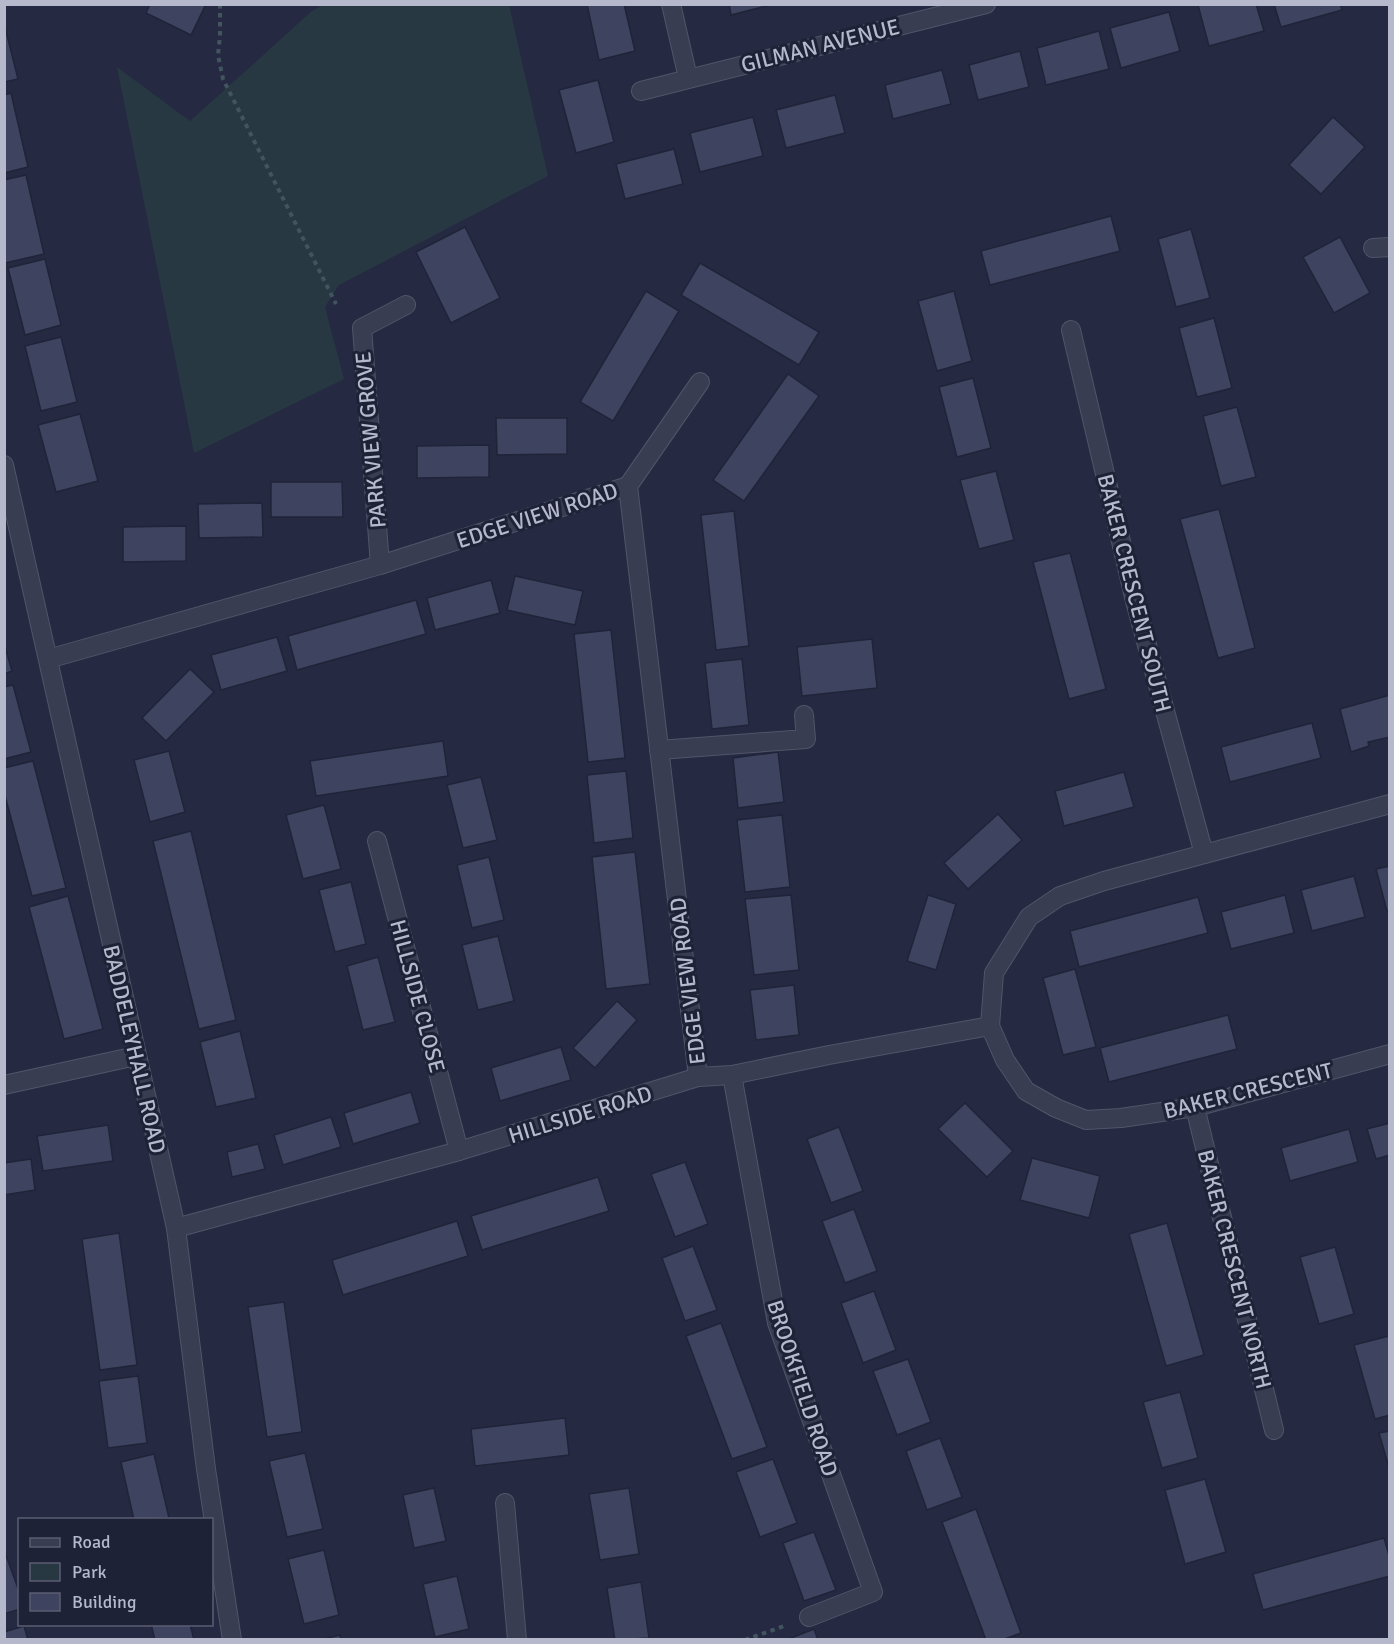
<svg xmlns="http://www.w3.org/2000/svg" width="1394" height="1644" font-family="Signika,sans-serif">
  <rect width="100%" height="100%" fill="#252942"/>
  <!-- green -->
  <polygon fill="#273843" points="323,5 509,5 548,176 339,285 325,307 344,379 194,453 117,67 190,121 312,11"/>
  <!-- building -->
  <g fill="#3e4460" stroke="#202439" stroke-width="1.5">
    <polygon points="150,4 206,4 191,35 146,13"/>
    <polygon points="587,4 624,4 635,51 599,60"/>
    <polygon points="729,4 770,4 770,5 731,15"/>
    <polygon points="1202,4 1256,4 1264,31 1209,46 1198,5"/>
    <polygon points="1274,4 1340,4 1342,10 1281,27"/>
    <polygon points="1169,12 1180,51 1121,68 1110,28"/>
    <polygon points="4,23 18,79 4,82"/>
    <polygon points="1099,31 1109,69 1046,85 1037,48"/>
    <polygon points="1020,51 1029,87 978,100 969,65"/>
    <polygon points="942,70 951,104 893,119 885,85"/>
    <polygon points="598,80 614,142 576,153 559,90"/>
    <polygon points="11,93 28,167 4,173 4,95"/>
    <polygon points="835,95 845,133 786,148 776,110"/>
    <polygon points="753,117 763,156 700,172 690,133"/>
    <polygon points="1333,117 1365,147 1321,194 1289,165"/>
    <polygon points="674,149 683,184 625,199 616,164"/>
    <polygon points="26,175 44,254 5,263 4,180"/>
    <polygon points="1111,216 1120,251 990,285 981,251"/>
    <polygon points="465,227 500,298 451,323 416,252"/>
    <polygon points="1191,229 1210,298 1176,307 1158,239"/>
    <polygon points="1340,237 1370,293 1334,313 1303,257"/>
    <polygon points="45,259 61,325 25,335 8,268"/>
    <polygon points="700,263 819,332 799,365 681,295"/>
    <polygon points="646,291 679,311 613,421 580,402"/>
    <polygon points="954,291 972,361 937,371 918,301"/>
    <polygon points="1214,318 1232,388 1197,397 1179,328"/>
    <polygon points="61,337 77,402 41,411 25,346"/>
    <polygon points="788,374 819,396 744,501 713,480"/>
    <polygon points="973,378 991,448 957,457 939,387"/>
    <polygon points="1237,407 1256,477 1221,486 1203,416"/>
    <polygon points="80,414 98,481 56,492 38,425"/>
    <polygon points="496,418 567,418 567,454 497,455"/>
    <polygon points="489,445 489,477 417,478 417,446"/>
    <polygon points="996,471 1014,540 979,549 960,480"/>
    <polygon points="271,482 342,482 343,517 271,517"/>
    <polygon points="262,503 263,537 199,538 198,504"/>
    <polygon points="1219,509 1255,648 1218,658 1180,519"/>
    <polygon points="734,511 749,646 716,650 701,515"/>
    <polygon points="186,526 186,561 123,562 123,527"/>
    <polygon points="1070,553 1106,689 1069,699 1033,562"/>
    <polygon points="515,576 583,591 575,625 507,610"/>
    <polygon points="491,580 500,613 435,630 427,598"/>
    <polygon points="416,600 426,634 297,670 288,636"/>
    <polygon points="611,630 625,758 588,762 574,634"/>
    <polygon points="277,637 287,671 221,690 211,655"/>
    <polygon points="872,639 877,688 802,696 797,647"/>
    <polygon points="4,643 12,671 4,674"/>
    <polygon points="742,659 749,725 712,729 705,663"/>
    <polygon points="190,669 214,692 166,741 142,718"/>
    <polygon points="13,685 31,752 4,759 4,687"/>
    <polygon points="1390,695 1390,737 1368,742 1369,746 1351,752 1340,709"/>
    <polygon points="1312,723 1321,758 1230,782 1221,747"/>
    <polygon points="443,741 448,776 316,796 310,761"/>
    <polygon points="169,751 185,812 150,822 134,760"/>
    <polygon points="778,752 784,802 738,808 733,758"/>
    <polygon points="33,761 66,888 32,896 4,792 4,768"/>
    <polygon points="626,771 633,838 594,843 587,775"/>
    <polygon points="1124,772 1134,807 1064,826 1055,791"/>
    <polygon points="481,777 497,840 463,848 447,785"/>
    <polygon points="324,805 341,869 303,879 286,815"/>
    <polygon points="998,814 1022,840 968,889 944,863"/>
    <polygon points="782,815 790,887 745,892 737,820"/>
    <polygon points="191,831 236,1020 199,1029 153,841"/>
    <polygon points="635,852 650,984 606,989 592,857"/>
    <polygon points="489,857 504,920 472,928 457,865"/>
    <polygon points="1390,866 1390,911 1387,911 1376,869"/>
    <polygon points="1354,876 1365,917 1312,931 1301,890"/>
    <polygon points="351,882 366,944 335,952 319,890"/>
    <polygon points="791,895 799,970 754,975 745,899"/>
    <polygon points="928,895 956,904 936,970 907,961"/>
    <polygon points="1285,895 1294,933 1231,949 1221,912"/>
    <polygon points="68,896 103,1029 64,1039 29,907"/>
    <polygon points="1198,897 1208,933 1079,967 1070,931"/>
    <polygon points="498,936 514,1001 478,1010 462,945"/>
    <polygon points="378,957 395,1022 363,1030 347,966"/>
    <polygon points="1075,969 1096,1047 1063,1055 1043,978"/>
    <polygon points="794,985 799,1035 756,1040 750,990"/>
    <polygon points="617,1001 637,1020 595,1068 573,1048"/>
    <polygon points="1228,1015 1237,1049 1109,1082 1100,1048"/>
    <polygon points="240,1031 256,1098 216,1107 200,1042"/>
    <polygon points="561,1047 571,1080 500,1101 491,1068"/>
    <polygon points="411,1092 420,1123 353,1144 344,1113"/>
    <polygon points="965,1103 1013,1151 987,1177 938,1129"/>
    <polygon points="331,1117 341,1147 283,1165 274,1135"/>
    <polygon points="1390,1123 1390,1155 1376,1159 1367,1129"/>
    <polygon points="108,1125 113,1161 43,1171 37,1136"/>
    <polygon points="839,1127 863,1191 831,1203 807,1139"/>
    <polygon points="1349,1129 1358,1162 1290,1181 1281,1148"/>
    <polygon points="258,1144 265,1169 232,1177 227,1152"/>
    <polygon points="1032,1158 1100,1176 1089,1218 1020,1200"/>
    <polygon points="31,1159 35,1190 4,1195 4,1163"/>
    <polygon points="685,1162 708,1224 675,1237 651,1174"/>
    <polygon points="598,1177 609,1211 482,1250 471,1216"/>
    <polygon points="854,1209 877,1271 845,1283 822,1221"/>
    <polygon points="457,1221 468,1256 343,1295 332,1260"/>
    <polygon points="1167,1223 1204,1355 1166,1366 1129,1234"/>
    <polygon points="119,1233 137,1365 100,1370 82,1239"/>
    <polygon points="693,1246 717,1310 685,1321 662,1258"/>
    <polygon points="1335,1247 1354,1314 1319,1324 1300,1257"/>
    <polygon points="874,1291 896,1350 863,1363 841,1303"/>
    <polygon points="284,1302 302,1432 267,1437 248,1307"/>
    <polygon points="721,1323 767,1447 732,1459 686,1336"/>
    <polygon points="1389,1336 1390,1415 1375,1419 1354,1345"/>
    <polygon points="908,1359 931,1422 897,1435 873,1371"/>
    <polygon points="138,1376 147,1443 108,1448 99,1381"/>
    <polygon points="1180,1392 1198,1458 1162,1468 1143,1402"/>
    <polygon points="565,1418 569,1455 475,1466 471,1429"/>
    <polygon points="1390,1431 1390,1471 1379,1433"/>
    <polygon points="940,1438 962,1497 927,1510 906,1451"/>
    <polygon points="305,1453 323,1529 287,1537 269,1461"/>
    <polygon points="154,1454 169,1518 134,1520 121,1462"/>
    <polygon points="773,1459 797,1523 760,1537 736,1472"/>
    <polygon points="1205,1479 1226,1552 1185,1564 1165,1490"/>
    <polygon points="434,1488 446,1541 414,1548 403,1495"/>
    <polygon points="629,1488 639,1554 600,1560 589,1494"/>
    <polygon points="976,1509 1021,1633 1002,1640 986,1640 942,1522"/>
    <polygon points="814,1532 836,1590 804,1601 783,1543"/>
    <polygon points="1384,1538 1390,1559 1390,1576 1263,1610 1253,1574"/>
    <polygon points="4,1550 20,1594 20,1609 4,1614"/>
    <polygon points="324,1550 339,1615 304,1624 288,1559"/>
    <polygon points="457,1576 469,1629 435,1637 423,1584"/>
    <polygon points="641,1582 649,1638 615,1640 607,1588"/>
    <polygon points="151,1624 190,1624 194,1640 155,1640"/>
    <polygon points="24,1626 28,1640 4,1640 4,1632"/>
    <polygon points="814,1629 818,1640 786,1640"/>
    <polygon points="340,1635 341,1640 320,1640"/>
  </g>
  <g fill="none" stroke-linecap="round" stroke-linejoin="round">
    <!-- minor casing -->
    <g stroke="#515569" stroke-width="20">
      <g id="minor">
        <polyline points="671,4 688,78"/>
        <polyline points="641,91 986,4"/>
        <polyline points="1373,248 1390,247"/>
        <polyline points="1071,330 1135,601 1204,854"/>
        <polyline points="4,465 176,1228 206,1469 232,1640"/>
        <polyline points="628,486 700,382"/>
        <polyline points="380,565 362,328 406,305"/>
        <polyline points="48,659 380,565 628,486 698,1077"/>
        <polyline points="659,750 806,739 804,715"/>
        <polyline points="1390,804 1104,881 1060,896 1029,917 994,973 990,1026 1005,1060 1026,1091 1056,1108 1086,1120 1121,1118 1195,1107 1390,1054"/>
        <polyline points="377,841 459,1151"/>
        <polyline points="732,1075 777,1323 873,1592 809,1617"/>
        <polyline points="4,1085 136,1056"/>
        <polyline points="1195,1107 1274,1430"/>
        <polyline points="176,1228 459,1151 698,1077 732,1075 829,1055 990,1026"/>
        <polyline points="505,1503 517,1640"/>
      </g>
    </g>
    <!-- path -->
    <g stroke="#42545d" stroke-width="4" stroke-dasharray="4.5 4.5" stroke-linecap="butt">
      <polyline points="220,4 220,36 218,55 223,79 336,304"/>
      <polyline points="745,1640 787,1625"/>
    </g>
    <!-- minor -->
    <use href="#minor" stroke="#393d52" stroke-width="18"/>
  </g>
  <g text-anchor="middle" stroke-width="6" stroke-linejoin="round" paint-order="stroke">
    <!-- street labels -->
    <g font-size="22" fill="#b6b9cc" stroke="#1e2237">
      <text transform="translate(820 45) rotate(-14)" y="8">GILMAN AVENUE</text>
      <text transform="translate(370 440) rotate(-95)" y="8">PARK VIEW GROVE</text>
      <text transform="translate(537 515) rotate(-18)" y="8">EDGE VIEW ROAD</text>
      <text transform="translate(1135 593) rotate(76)" y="8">BAKER CRESCENT SOUTH</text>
      <text transform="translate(687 981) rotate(-97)" y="8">EDGE VIEW ROAD</text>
      <text transform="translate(418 996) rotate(75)" y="8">HILLSIDE CLOSE</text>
      <text transform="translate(135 1049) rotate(77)" y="8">BADDELEYHALL ROAD</text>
      <text transform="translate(1248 1090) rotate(-14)" y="8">BAKER CRESCENT</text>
      <text transform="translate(580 1114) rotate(-17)" y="8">HILLSIDE ROAD</text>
      <text transform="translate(1235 1269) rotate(76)" y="8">BAKER CRESCENT NORTH</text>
      <text transform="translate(803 1388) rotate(72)" y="8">BROOKFIELD ROAD</text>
    </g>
  </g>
  <!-- border -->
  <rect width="1394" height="1644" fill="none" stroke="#b6b9cc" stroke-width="12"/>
  <!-- legend -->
  <rect x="18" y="1518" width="195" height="108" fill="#1e2237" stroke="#5b5e73" stroke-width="1.5"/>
  <rect x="30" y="1538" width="30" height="9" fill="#393d52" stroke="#5b5e73" stroke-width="1.5"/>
  <text x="72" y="1548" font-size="18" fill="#b6b9cc">Road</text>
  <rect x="30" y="1563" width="30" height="18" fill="#273843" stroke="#5b5e73" stroke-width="1.5"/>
  <text x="72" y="1578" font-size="18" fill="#b6b9cc">Park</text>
  <rect x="30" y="1593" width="30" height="18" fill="#3e4460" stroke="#5b5e73" stroke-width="1.5"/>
  <text x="72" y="1608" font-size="18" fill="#b6b9cc">Building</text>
</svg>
